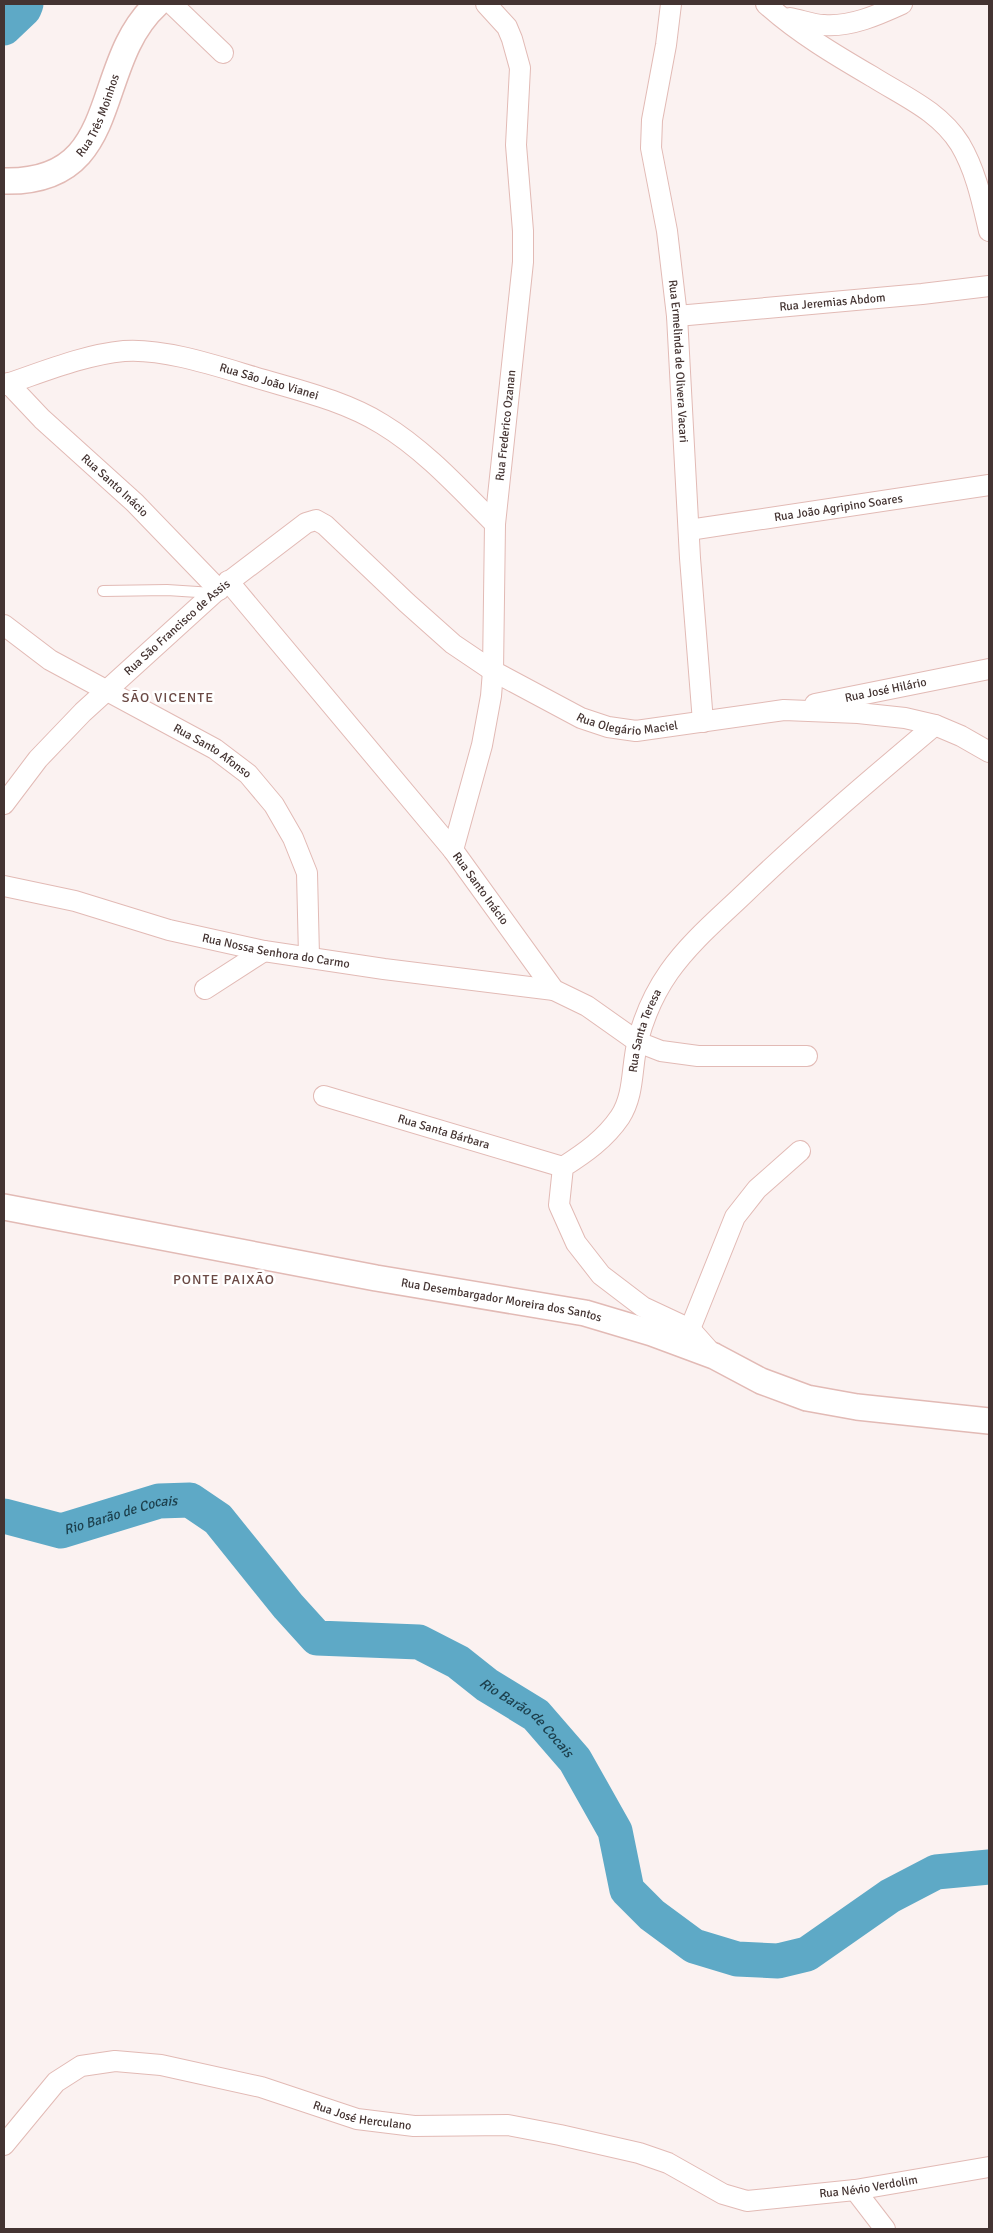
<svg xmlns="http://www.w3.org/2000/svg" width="993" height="2233" font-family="Signika,sans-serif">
  <rect width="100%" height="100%" fill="#fbf2f1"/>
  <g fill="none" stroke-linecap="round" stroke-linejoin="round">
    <!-- river -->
    <g stroke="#5ea9c6" stroke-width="35">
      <polyline points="4,28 24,9 26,4"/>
      <path id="s1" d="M4,1516L61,1531L159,1501L190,1500L218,1519L288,1606L317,1638L419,1642L458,1662L487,1685L536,1715L575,1760L615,1831L627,1890L652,1915L694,1946L737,1959L778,1961L807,1954L890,1896L936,1872L989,1867"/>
    </g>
    <!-- service casing -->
    <g stroke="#e2bab5" stroke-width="12">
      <polyline id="service" points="103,591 167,590 213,593"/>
    </g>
    <!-- minor casing -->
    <g stroke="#e2bab5" stroke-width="22">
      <g id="minor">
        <polyline points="172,4 223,53"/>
        <path id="s2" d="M671,4L666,45L652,120L651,148L667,231L677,316L690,558L703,722"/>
        <path d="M766,4C798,33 837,56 873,77C905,97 939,111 960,144C976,171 982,201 989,231"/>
        <path d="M790,18C801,20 813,25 824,25C851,27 878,15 902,4"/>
        <path id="s3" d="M677,316L922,294L989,286"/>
        <path id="s4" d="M8,383L42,419L135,503L219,590"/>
        <path id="s5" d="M4,385C43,372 83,355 124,351C163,348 217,366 254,377C297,390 343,400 382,424C425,450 460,489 495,524"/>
        <path id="s6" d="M689,530L989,485"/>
        <path id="s7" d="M228,581L453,850L554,990L587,1006L638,1042L661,1051L698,1056H807"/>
        <path id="s8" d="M4,625L50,660L215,749L248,774L274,805L293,838L307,873L309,956"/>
        <path id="s9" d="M815,704L989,669"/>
        <path id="s10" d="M4,804L38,759L83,712L214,593L306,523L316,520L325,525L407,603L453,644L493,671L581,718L608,727L636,731L784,710L858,713L905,718L935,725L961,736L989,752"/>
        <path id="s11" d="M453,850L482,745L491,696L493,671L495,524L523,262V231L516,145L520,68L512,39L507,27L486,4"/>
        <path id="s12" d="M4,886L75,901L169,930L264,951L384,969L554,990"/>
        <polyline points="205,989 264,951"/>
        <path id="s13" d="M324,1096L563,1167"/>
        <polyline points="690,1329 735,1217 757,1189 800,1151"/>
        <path id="s14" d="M714,1356L690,1329L643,1307L601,1275L576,1243L559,1205L563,1167C585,1153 605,1139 620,1117C635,1094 631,1066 638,1040C644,1017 655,992 669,972C690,942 719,918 745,893C806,834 870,780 935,725"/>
        <path id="s15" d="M4,2145L56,2082L81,2066L115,2061L161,2065L261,2087L357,2119L414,2126L508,2125L560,2135L639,2153L668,2163L723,2194L747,2201L855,2190L989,2167"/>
        <polyline points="855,2190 885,2229"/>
      </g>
    </g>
    <!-- tertiary casing -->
    <g stroke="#e2bab5" stroke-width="28">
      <g id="tertiary">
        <path id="s16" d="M4,181C125,184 90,65 157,4"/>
        <path id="s17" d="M4,1207L376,1278L585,1313L652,1333L714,1356L761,1381L807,1398L857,1407L989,1421"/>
      </g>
    </g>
    <!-- service -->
    <use href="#service" stroke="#fff" stroke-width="10"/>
    <!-- minor -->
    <use href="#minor" stroke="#fff" stroke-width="20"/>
    <!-- tertiary -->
    <use href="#tertiary" stroke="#fff" stroke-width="25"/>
  </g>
  <g text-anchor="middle" stroke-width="5" stroke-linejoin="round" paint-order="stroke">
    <!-- street labels -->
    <g font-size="12" fill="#443432" stroke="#fff">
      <text dy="4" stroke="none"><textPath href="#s16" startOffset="126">Rua Três Moinhos</textPath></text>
      <text dy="4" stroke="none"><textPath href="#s3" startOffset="156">Rua Jeremias Abdom</textPath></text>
      <text dy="4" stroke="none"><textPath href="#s2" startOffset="361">Rua Ermelinda de Olivera Vacari</textPath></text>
      <text dy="4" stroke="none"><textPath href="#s5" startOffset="274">Rua São João Vianei</textPath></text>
      <text dy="4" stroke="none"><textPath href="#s11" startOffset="430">Rua Frederico Ozanan</textPath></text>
      <text dy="4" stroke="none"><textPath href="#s4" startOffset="148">Rua Santo Inácio</textPath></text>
      <text dy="4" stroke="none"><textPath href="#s6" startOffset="151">Rua João Agripino Soares</textPath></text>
      <text dy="4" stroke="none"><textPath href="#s10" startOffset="248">Rua São Francisco de Assis</textPath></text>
      <text dy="4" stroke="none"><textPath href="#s9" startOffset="72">Rua José Hilário</textPath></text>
      <text dy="4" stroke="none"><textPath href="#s10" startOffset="805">Rua Olegário Maciel</textPath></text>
      <text dy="4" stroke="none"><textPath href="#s8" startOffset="244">Rua Santo Afonso</textPath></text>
      <text dy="4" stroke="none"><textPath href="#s7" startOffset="398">Rua Santo Inácio</textPath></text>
      <text dy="4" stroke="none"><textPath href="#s12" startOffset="280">Rua Nossa Senhora do Carmo</textPath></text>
      <text dy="4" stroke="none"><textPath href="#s14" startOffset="428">Rua Santa Teresa</textPath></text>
      <text dy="4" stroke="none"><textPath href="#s13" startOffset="125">Rua Santa Bárbara</textPath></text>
      <text dy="4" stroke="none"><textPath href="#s17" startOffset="506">Rua Desembargador Moreira dos Santos</textPath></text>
      <text dy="4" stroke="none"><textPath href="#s15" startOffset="400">Rua José Herculano</textPath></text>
      <text dy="4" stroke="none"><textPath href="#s15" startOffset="922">Rua Névio Verdolim</textPath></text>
    </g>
    <!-- neighbourhood labels -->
    <g font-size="14" letter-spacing="1" fill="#6b4a45" stroke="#fff">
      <text x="168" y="702">SÃO VICENTE</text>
      <text x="224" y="1284">PONTE PAIXÃO</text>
    </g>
    <!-- water labels -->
    <g font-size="14" font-style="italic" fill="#1c3f4c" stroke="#fff">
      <text dy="5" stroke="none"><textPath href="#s1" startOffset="121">Rio Barão de Cocais</textPath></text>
      <text dy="5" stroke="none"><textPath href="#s1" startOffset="616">Rio Barão de Cocais</textPath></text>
    </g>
  </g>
  <!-- border -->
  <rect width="993" height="2233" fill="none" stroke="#443432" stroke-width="10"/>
</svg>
